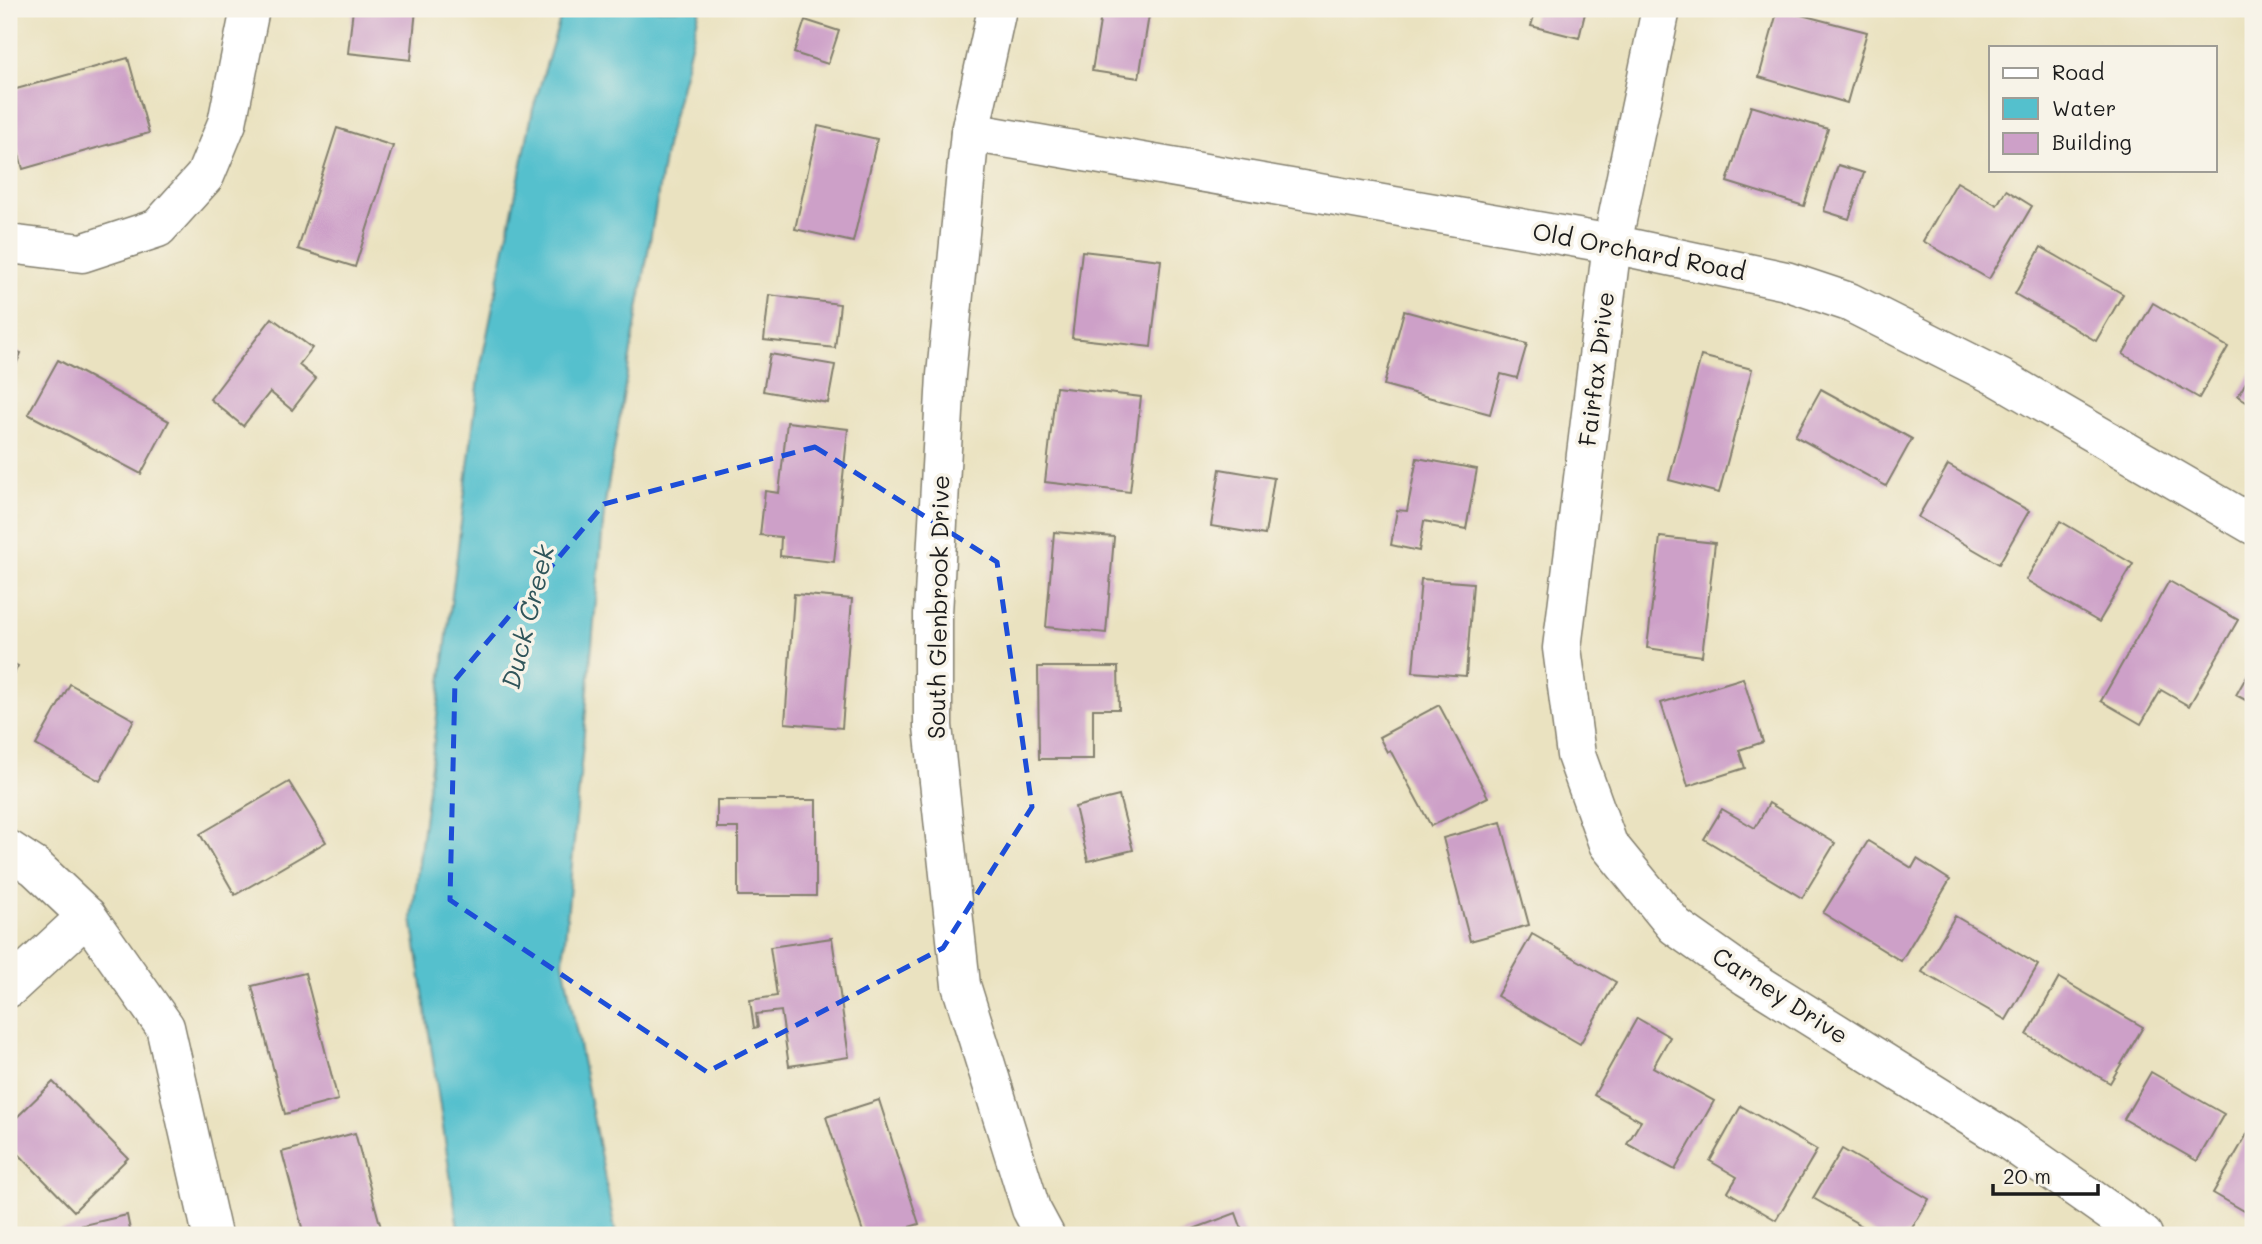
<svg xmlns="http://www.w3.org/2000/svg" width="2262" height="1244" font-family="Mali,sans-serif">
  <rect width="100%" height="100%" fill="#f7f3e8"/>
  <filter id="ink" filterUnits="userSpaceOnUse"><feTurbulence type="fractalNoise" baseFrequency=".0143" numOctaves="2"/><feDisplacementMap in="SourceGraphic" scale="14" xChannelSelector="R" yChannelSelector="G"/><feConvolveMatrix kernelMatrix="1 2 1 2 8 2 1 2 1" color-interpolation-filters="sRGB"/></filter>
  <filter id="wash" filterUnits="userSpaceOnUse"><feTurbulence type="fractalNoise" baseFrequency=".00686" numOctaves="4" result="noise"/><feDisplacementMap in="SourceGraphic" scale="28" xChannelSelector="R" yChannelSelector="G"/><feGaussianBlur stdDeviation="1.57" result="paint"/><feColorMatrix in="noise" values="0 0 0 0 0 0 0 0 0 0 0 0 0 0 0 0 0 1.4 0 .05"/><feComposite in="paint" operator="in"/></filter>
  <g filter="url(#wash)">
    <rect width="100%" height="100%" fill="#eae2c0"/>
    <!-- water -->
    <polygon fill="#54c0cd" stroke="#386e74" stroke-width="2" points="563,9 700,9 667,141 605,503 563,962 616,1235 459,1235 412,918 480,370 533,109"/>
    <g id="blocks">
      <!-- building -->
      <g fill="#cda0c8">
        <polygon points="353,9 416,9 411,60 348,53"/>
        <polygon points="1102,9 1150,9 1139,78 1092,71"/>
        <polygon points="1536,9 1586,9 1579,38 1531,26"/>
        <polygon points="1778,9 1867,32 1847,103 1759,77"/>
        <polygon points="805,20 839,31 828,64 794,53"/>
        <polygon points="128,58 149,133 23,169 9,118 9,91"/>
        <polygon points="1751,106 1828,129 1804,206 1727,182"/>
        <polygon points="818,126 877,139 853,242 795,229"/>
        <polygon points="337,128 393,146 355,267 298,249"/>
        <polygon points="1838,165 1864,173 1849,219 1824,211"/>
        <polygon points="1957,182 1997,205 2006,190 2032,206 1989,279 1923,241"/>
        <polygon points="2041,247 2123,294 2096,341 2015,294"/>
        <polygon points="1082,251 1161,260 1151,347 1072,338"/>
        <polygon points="769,295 840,304 835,348 764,340"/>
        <polygon points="2153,303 2228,347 2199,398 2123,354"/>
        <polygon points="1404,311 1527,344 1517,378 1501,374 1490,414 1384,385"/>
        <polygon points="272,318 312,348 299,365 316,379 292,410 270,392 243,426 210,399"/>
        <polygon points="9,348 21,353 9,381"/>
        <polygon points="770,354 835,365 828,403 763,391"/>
        <polygon points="1701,356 1752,369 1719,493 1669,480"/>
        <polygon points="58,360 169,421 141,474 28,414"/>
        <polygon points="2253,370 2253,405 2238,396"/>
        <polygon points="1056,387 1141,397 1130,492 1045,482"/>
        <polygon points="1821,389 1912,439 1886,486 1795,436"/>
        <polygon points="787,422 848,429 834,562 780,556 781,537 760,535 765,491 779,493"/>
        <polygon points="1417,458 1477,469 1466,529 1424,521 1419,551 1391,545 1397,510 1407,511"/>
        <polygon points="1948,465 2029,511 1999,564 1918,517"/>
        <polygon points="1220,469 1274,478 1265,535 1211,526"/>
        <polygon points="2060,521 2133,564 2099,622 2026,580"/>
        <polygon points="1054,532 1114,537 1106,633 1046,627"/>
        <polygon points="1660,537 1715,543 1702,656 1647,648"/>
        <polygon points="1421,579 1473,583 1466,676 1413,672"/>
        <polygon points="2169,581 2238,620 2189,706 2161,690 2141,724 2101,701"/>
        <polygon points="794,594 852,599 842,728 785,723"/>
        <polygon points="9,661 18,666 9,684"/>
        <polygon points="2253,665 2253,704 2236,695"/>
        <polygon points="1038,667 1118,667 1119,709 1093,709 1093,759 1039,759"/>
        <polygon points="1743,678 1763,742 1739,750 1745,768 1688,786 1661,703"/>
        <polygon points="70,684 134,720 100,781 36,745"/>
        <polygon points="1439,705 1488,797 1431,826 1390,750 1387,752 1379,737"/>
        <polygon points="289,782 326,842 235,895 200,834"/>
        <polygon points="1119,796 1133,850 1088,861 1075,807"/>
        <polygon points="717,800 816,800 816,896 738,896 738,828 717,828"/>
        <polygon points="1769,803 1835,843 1802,898 1704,839 1722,809 1755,828"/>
        <polygon points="1501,822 1529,925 1470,941 1443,838"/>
        <polygon points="1868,841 1912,868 1917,859 1950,880 1901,961 1823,913"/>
        <polygon points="1955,916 2038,965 2006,1020 1922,972"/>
        <polygon points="1532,934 1616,982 1580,1044 1497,996"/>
        <polygon points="832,938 849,1057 789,1066 781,1011 756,1014 758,1027 754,1028 750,1000 777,996 770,947"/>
        <polygon points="305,973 338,1100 285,1114 252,986"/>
        <polygon points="2059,978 2143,1027 2110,1083 2027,1035"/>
        <polygon points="1637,1018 1670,1037 1653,1067 1714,1101 1675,1170 1627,1144 1641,1121 1594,1095"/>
        <polygon points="2151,1072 2224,1114 2197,1161 2124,1119"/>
        <polygon points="53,1082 128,1158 74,1211 9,1144 9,1125"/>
        <polygon points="879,1100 919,1224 883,1235 864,1235 826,1117"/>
        <polygon points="1741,1106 1817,1150 1776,1220 1728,1192 1737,1177 1710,1161"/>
        <polygon points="2253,1124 2253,1216 2213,1193"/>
        <polygon points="355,1133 383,1235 304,1235 282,1152"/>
        <polygon points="1842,1149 1929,1199 1908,1235 1878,1235 1813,1198"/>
        <polygon points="1236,1213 1244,1235 1177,1235"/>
        <polygon points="127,1215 131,1235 45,1235 45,1234"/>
      </g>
    </g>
  </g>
  <g filter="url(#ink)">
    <use href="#blocks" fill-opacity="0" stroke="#837f6e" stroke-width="2"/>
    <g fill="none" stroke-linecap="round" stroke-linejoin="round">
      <!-- street casing -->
      <g stroke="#837f6e" stroke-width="41">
        <g id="street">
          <polyline points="1661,9 1612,244 1562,648 1576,755 1608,844 1675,926 1747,977 2008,1140 2143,1235"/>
          <polyline points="970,132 1612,244 1786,281 1849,302 2000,378 2253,525"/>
          <polyline points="9,244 82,253 158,228 205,176 227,123 250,9"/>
          <polyline points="9,850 35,867 87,916 165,1027 212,1235"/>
          <polyline points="9,988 87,916"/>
        </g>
      </g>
      <!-- secondary casing -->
      <g stroke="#837f6e" stroke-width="41">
        <polyline id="secondary" points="997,9 970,132 946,375 933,614 933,726 961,985 1031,1209 1045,1235"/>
      </g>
      <!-- street -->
      <use href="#street" stroke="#fff" stroke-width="38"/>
      <!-- secondary -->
      <use href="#secondary" stroke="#fff" stroke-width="38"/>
    </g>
  </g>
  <!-- marked area -->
  <path fill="none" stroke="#1d4ed8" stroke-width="5" stroke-dasharray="14 9" stroke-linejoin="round" d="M815,447L997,562L1032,807L943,948L707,1072L450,900L455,680L604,504Z"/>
  <g text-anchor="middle" stroke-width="7" stroke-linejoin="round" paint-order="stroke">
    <!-- street labels -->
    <g font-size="24" fill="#1c1c1c" stroke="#f7f3e8">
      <text transform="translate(1639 252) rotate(11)" y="8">Old Orchard Road</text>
      <text transform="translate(1597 369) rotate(-83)" y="8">Fairfax Drive</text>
      <text transform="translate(939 607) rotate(-89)" y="8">South Glenbrook Drive</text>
      <text transform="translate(1780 996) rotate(33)" y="8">Carney Drive</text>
    </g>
    <!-- water labels -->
    <g font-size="26" font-style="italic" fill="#30555a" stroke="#f7f3e8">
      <text transform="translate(528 617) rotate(-76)" y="9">Duck Creek</text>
    </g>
  </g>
  <!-- margin -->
  <rect width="2262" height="1244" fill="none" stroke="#f7f3e8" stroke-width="35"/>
  <!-- legend -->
  <rect x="1989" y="46" width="228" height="126" fill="#f7f3e8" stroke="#9f9d96" stroke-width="2"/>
  <rect x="2003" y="68" width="35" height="10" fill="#ffffff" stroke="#9f9d96" stroke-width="2"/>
  <text x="2052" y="80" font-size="21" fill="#1c1c1c">Road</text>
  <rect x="2003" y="98" width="35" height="21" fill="#54c0cd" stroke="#9f9d96" stroke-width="2"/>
  <text x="2052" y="116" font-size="21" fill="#1c1c1c">Water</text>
  <rect x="2003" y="133" width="35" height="21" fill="#cda0c8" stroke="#9f9d96" stroke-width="2"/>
  <text x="2052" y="150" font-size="21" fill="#1c1c1c">Building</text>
  <!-- scale -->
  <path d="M1993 1184v10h105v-10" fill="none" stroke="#1c1c1c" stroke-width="3.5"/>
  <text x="2003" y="1184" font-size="21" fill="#1c1c1c" stroke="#f7f3e8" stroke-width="5" paint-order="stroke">20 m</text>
</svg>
